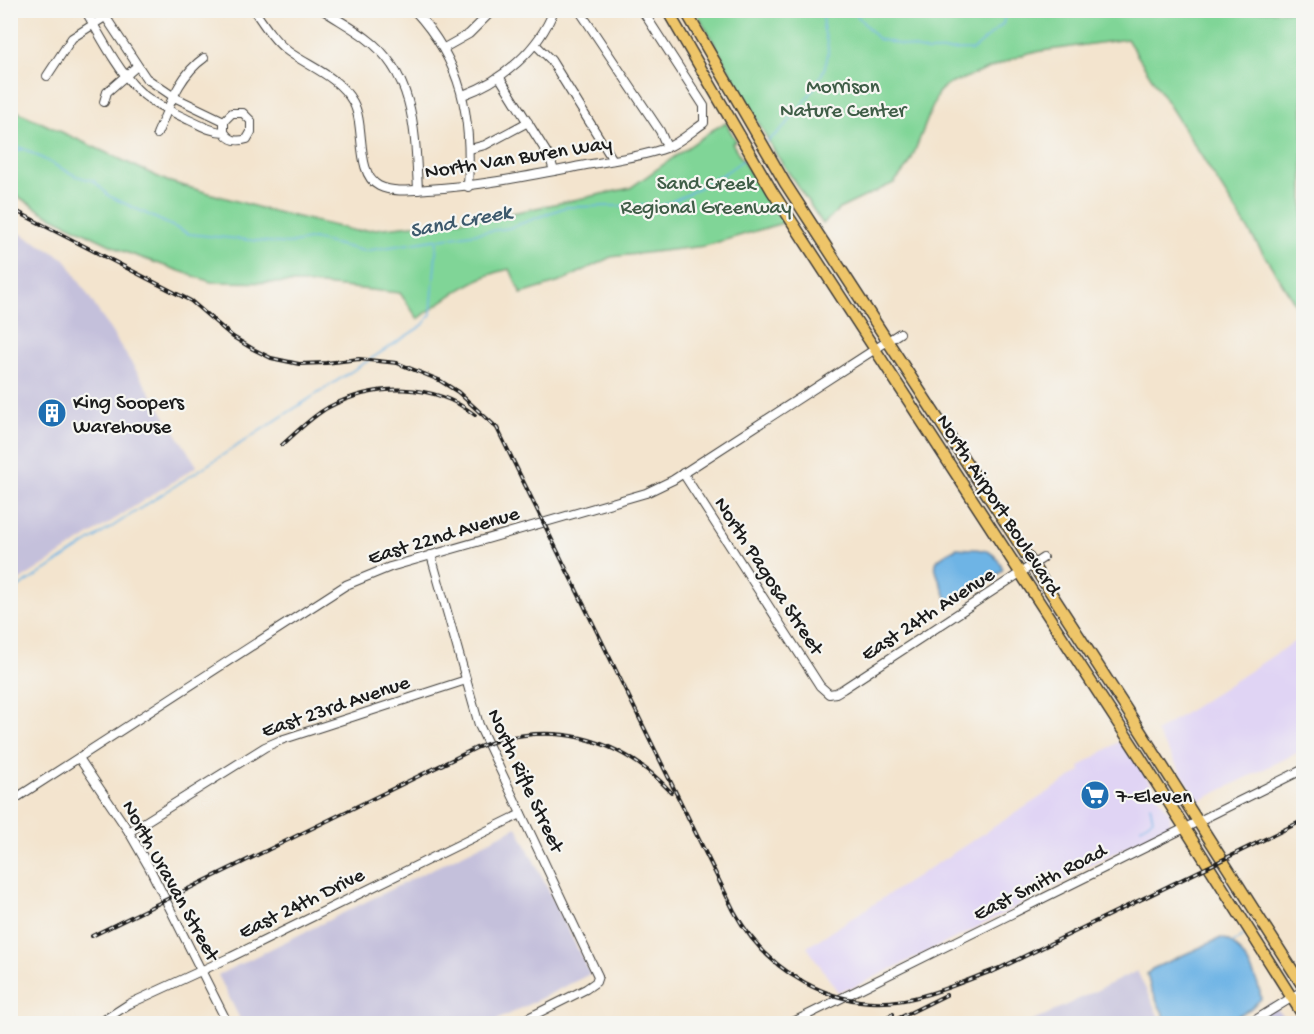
<svg xmlns="http://www.w3.org/2000/svg" width="1314" height="1034" font-family="'Gochi Hand',sans-serif">
  <rect width="100%" height="100%" fill="#f6f6f2"/>
  <filter id="ink" filterUnits="userSpaceOnUse"><feTurbulence type="fractalNoise" baseFrequency=".0167" numOctaves="2"/><feDisplacementMap in="SourceGraphic" scale="12" xChannelSelector="R" yChannelSelector="G"/><feConvolveMatrix kernelMatrix="1 2 1 2 8 2 1 2 1" color-interpolation-filters="sRGB"/></filter>
  <filter id="wash" filterUnits="userSpaceOnUse"><feTurbulence type="fractalNoise" baseFrequency=".008" numOctaves="4" result="noise"/><feDisplacementMap in="SourceGraphic" scale="24" xChannelSelector="R" yChannelSelector="G"/><feGaussianBlur stdDeviation="1.35" result="paint"/><feColorMatrix in="noise" values="0 0 0 0 0 0 0 0 0 0 0 0 0 0 0 0 0 1.4 0 .05"/><feComposite in="paint" operator="in"/></filter>
  <g filter="url(#wash)">
    <rect width="100%" height="100%" fill="#f3e4ce"/>
    <!-- built -->
    <g fill="#e0d4f4">
      <polygon points="1303,636 1303,750 1199,801 1156,732"/>
      <polygon points="1123,739 1170,815 1170,825 1072,874 1071,878 970,931 850,989 848,987 838,992 807,947 1081,771 1079,767"/>
    </g>
    <!-- industrial -->
    <g fill="#c4c0db">
      <polygon points="11,228 65,259 197,466 11,586"/>
      <polygon points="517,827 590,974 491,1023 242,1023 218,975"/>
      <polygon points="1137,971 1162,1023 1029,1023"/>
      <polygon points="1272,1002 1288,1023 1236,1024 1245,1019"/>
    </g>
    <!-- green -->
    <g fill="#80d597" stroke="#4e785a" stroke-width="1.5">
      <polygon points="696,11 1303,11 1303,316 1127,39 1028,53 945,86 938,93 910,163 894,183 839,209 823,224 776,154"/>
      <path d="M10,108L167,181L264,209L356,231L498,216L630,188L714,129L726,123L736,141L732,143L762,192L764,194L766,192L786,222L705,246L611,257L560,282L521,294L510,269C476,275 445,299 418,319L400,293L303,283L211,282L125,252L44,213L11,192Z"/>
    </g>
    <!-- water -->
    <g fill="#6eb4e5" stroke="#456880" stroke-width="1.5">
      <path d="M957,548C979,551 992,544 1003,569L996,576L978,584L948,602C946,598 945,594 943,589C933,564 929,561 957,548Z"/>
      <path d="M1221,938C1239,940 1260,981 1261,999L1250,1009L1224,1023H1168L1151,990L1147,974L1152,969Z"/>
    </g>
    <g fill="none" stroke-linecap="round" stroke-linejoin="round">
      <!-- stream -->
      <g stroke="#6eb4e5" stroke-width="1.5">
        <polyline points="852,10 878,39 927,51 973,50 1003,24 1006,10"/>
        <path d="M766,142C788,127 828,78 828,51C828,37 818,24 826,10"/>
        <polyline points="10,144 24,149 76,176 94,181 109,196 189,234 288,244 313,239 364,251 509,228 566,207 663,205 686,195 725,173 746,158"/>
        <polyline points="10,153 23,149"/>
        <polyline points="10,593 423,325 431,314 437,240"/>
        <polyline points="1141,827 1153,819 1150,805"/>
        <polyline points="1233,943 1247,933"/>
      </g>
    </g>
  </g>
  <g filter="url(#ink)">
    <g fill="none" stroke-linecap="round" stroke-linejoin="round">
      <!-- minor casing -->
      <g stroke="#3c3a37" stroke-width="10">
        <g id="minor">
          <path d="M85,10C100,35 117,69 137,89C151,103 171,111 189,120C201,125 211,132 224,132C230,141 237,142 247,139L251,132V121L243,113H232L224,121V132"/>
          <polyline points="101,10 146,78 174,97 224,121"/>
          <path d="M254,10C264,25 275,42 289,52C312,68 339,77 353,102C366,125 355,174 379,186C393,193 413,190 428,189C481,186 533,175 586,165C612,160 641,157 666,148C679,143 692,131 704,123V106L642,10"/>
          <path d="M323,10C338,20 353,28 366,38C416,75 415,134 418,190"/>
          <path d="M414,10C463,63 472,116 468,187"/>
          <polyline points="579,10 660,131 667,147"/>
          <polyline points="10,16 13,10"/>
          <polyline points="535,44 551,60 613,160"/>
          <polyline points="444,48 469,34 493,10"/>
          <polyline points="47,76 72,38 116,10"/>
          <polyline points="500,78 550,158 554,171"/>
          <path d="M463,95C502,81 539,50 554,10"/>
          <polyline points="104,102 107,92 137,66"/>
          <path d="M157,134C169,107 179,75 204,58"/>
          <polyline points="470,149 485,145 528,122"/>
          <polyline points="683,473 820,686 829,694 836,693 843,689 1043,558"/>
          <polyline points="431,555 479,725 598,976 596,982 586,989 516,1024"/>
          <polyline points="79,758 129,832 149,867 228,1024"/>
          <polyline points="10,802 346,585 390,567 646,493 673,480 900,333"/>
          <polyline points="129,832 265,747 281,740 466,680"/>
          <polyline points="98,1024 129,1004 231,957 521,814"/>
          <path d="M789,1024C961,940 1132,854 1304,769"/>
          <polyline points="1249,1024 1304,990"/>
        </g>
      </g>
      <!-- major casing -->
      <g stroke="#3c3a37" stroke-width="13">
        <g id="major">
          <polyline points="667,10 772,191 1140,757 1304,1017"/>
          <polyline points="685,10 785,183 1125,707 1304,988"/>
        </g>
      </g>
      <!-- minor -->
      <use href="#minor" stroke="#fff" stroke-width="8"/>
      <!-- major -->
      <use href="#major" stroke="#eec569" stroke-width="10"/>
      <!-- rail casing -->
      <g stroke="#1c1c1c" stroke-width="4">
        <g id="rail">
          <path d="M10,208L191,301L233,337L253,349L271,358L299,364L326,363L359,359L397,363L439,380L458,392L497,428L734,911C767,972 834,1012 904,1000C937,994 969,979 1000,968"/>
          <path d="M282,445C297,432 312,416 329,407C375,383 433,382 475,415"/>
          <path d="M92,936L476,748C548,719 618,735 671,792"/>
          <polyline points="992,972 1304,820"/>
          <polyline points="873,1024 893,1014"/>
          <polyline points="887,1024 946,995"/>
        </g>
      </g>
      <!-- rail -->
      <use href="#rail" stroke="#f6f6f2" stroke-width="1.5" stroke-dasharray="4.5" stroke-linecap="butt"/>
    </g>
  </g>
  <!-- icons -->
  <defs>
    <g id="building-disc" transform="scale(1.5)"><circle r="9.5" fill="#1f6fb2" stroke="#f6f6f2"/><path d="M-4-6H4V6H1V3H-1V6H-4ZM-2.5-4.3h1.7v1.8h-1.7ZM.8-4.3h1.7v1.8H.8ZM-2.5-1h1.7V.8h-1.7ZM.8-1h1.7V.8H.8Z" fill="#fff"/></g>
    <g id="supermarket-disc" transform="scale(1.5)"><circle r="9.5" fill="#1f6fb2" stroke="#f6f6f2"/><path d="M-6-5.5h2.5l.6 2H6L4.5 2H-2.5L-4.4-4H-6ZM-1.5 3.2a1.3 1.3 0 1 0 .1 0ZM3 3.2a1.3 1.3 0 1 0 .1 0Z" fill="#fff"/></g>
  </defs>
  <g fill-rule="evenodd">
    <use href="#building-disc" x="52" y="413"/>
    <use href="#supermarket-disc" x="1095" y="795"/>
  </g>
  <g text-anchor="middle" stroke-width="4.5" stroke-linejoin="round" paint-order="stroke">
    <!-- park labels -->
    <g font-size="21" fill="#3f5d47" stroke="#f6f6f2">
      <text x="843" y="92">Morrison<tspan x="843" dy="24">Nature Center</tspan></text>
      <text x="706" y="189">Sand Creek<tspan x="706" dy="24">Regional Greenway</tspan></text>
    </g>
    <!-- street labels -->
    <g font-size="21" fill="#1c1c1c" stroke="#f6f6f2">
      <text transform="translate(518 156) rotate(-9)" y="7">North Van Buren Way</text>
      <text transform="translate(1000 504) rotate(57)" y="7">North Airport Boulevard</text>
      <text transform="translate(443 534) rotate(-17)" y="7">East 22nd Avenue</text>
      <text transform="translate(770 575) rotate(57)" y="7">North Pagosa Street</text>
      <text transform="translate(927 613) rotate(-33)" y="7">East 24th Avenue</text>
      <text transform="translate(335 705) rotate(-19)" y="7">East 23rd Avenue</text>
      <text transform="translate(527 780) rotate(65)" y="7">North Rifle Street</text>
      <text transform="translate(172 880) rotate(61)" y="7">North Uravan Street</text>
      <text transform="translate(1039 881) rotate(-27)" y="7">East Smith Road</text>
      <text transform="translate(301 902) rotate(-26)" y="7">East 24th Drive</text>
    </g>
    <!-- poi labels -->
    <g font-size="21" fill="#1c1c1c" stroke="#f6f6f2" text-anchor="start">
      <text x="73" y="408">King Soopers<tspan x="73" dy="24">Warehouse</tspan></text>
      <text x="1116" y="802">7-Eleven</text>
    </g>
    <!-- water labels -->
    <g font-size="22" font-style="italic" fill="#3d596c" stroke="#f6f6f2">
      <text transform="translate(460 219) rotate(-11)" y="8">Sand Creek</text>
    </g>
  </g>
  <!-- margin -->
  <rect width="1314" height="1034" fill="none" stroke="#f6f6f2" stroke-width="36"/>
</svg>
